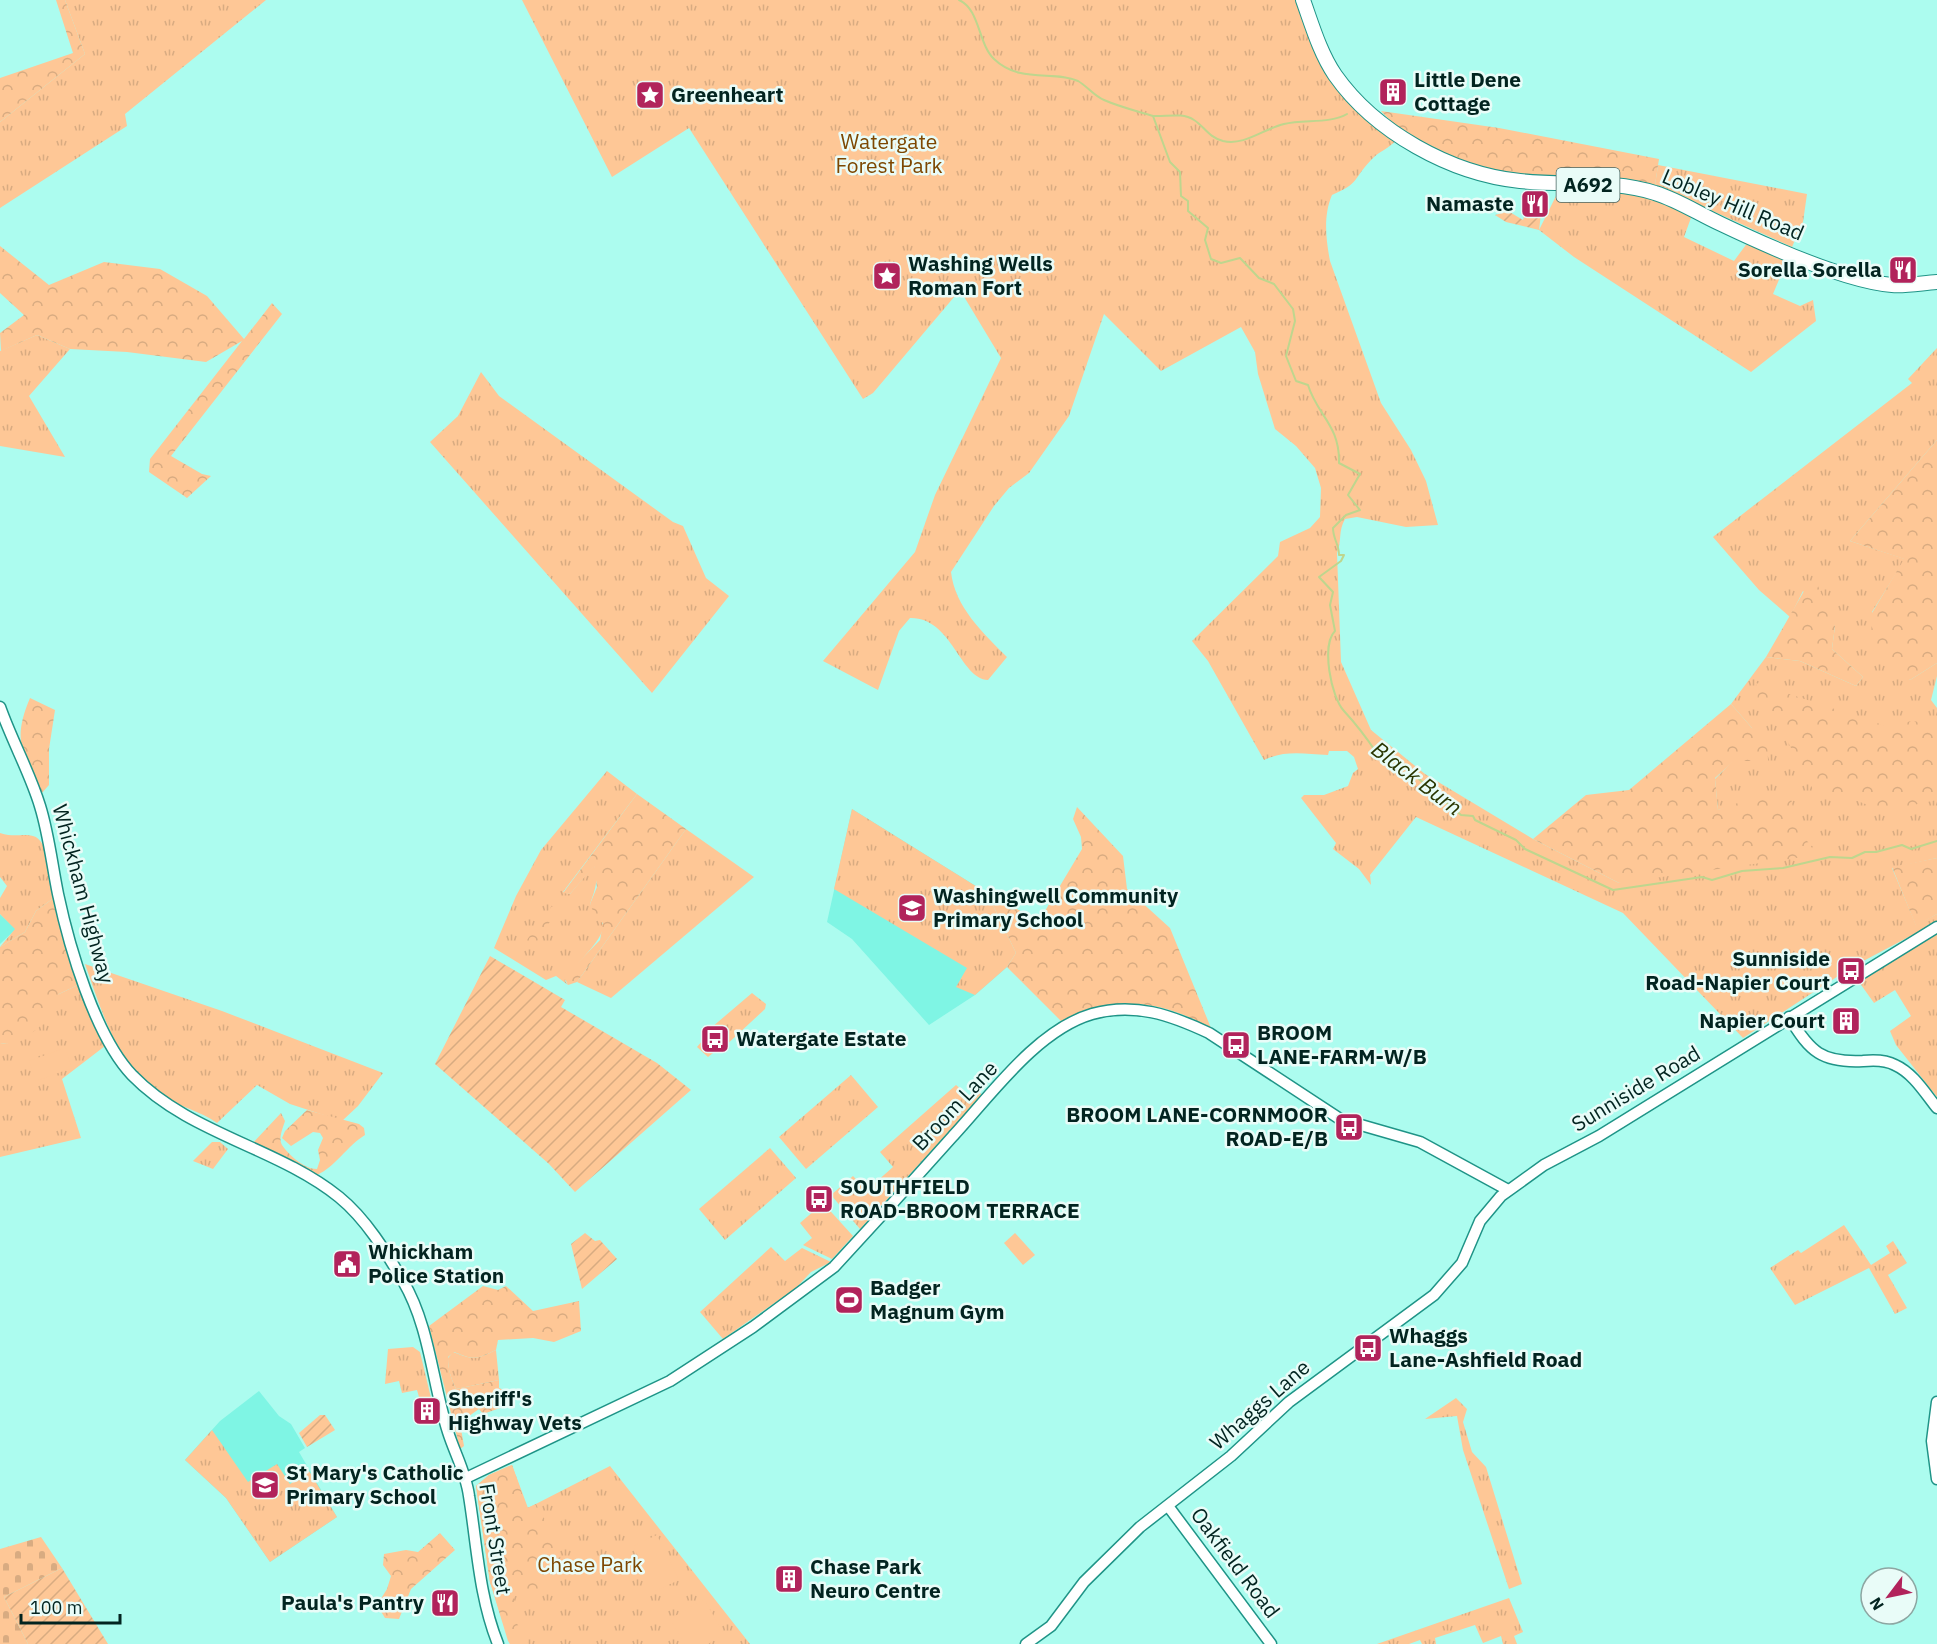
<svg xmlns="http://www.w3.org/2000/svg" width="1937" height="1644" font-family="'IBM Plex Sans',sans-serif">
  <defs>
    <pattern id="grass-tufts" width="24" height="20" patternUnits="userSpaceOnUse" patternTransform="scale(1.5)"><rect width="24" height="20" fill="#fec796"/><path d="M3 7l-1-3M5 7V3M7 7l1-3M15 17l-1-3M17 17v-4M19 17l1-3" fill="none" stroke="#d8ab81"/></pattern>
    <pattern id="forest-crowns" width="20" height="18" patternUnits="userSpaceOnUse" patternTransform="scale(1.5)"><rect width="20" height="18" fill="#fec796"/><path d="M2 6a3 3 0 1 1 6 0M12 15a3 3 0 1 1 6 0" fill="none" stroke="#d8ab81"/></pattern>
    <pattern id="cemetery-stones" width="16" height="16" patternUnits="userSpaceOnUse" patternTransform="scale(1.5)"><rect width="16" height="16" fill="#fec796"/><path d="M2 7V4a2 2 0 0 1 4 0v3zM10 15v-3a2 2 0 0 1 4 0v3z" fill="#d8ab81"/></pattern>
    <pattern id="garden-furrows" width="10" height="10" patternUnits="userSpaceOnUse" patternTransform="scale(1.5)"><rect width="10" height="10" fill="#fec796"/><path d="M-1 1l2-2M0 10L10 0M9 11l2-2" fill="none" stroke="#d8ab81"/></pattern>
  </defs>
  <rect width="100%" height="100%" fill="#acfcef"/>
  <!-- built -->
  <g fill="#7ff5e4">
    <polygon points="852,809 987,893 1007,967 975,995 929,1025 852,939 827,922"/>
    <polygon points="0,914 16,929 0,944"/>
    <polygon points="259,1391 279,1416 291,1424 305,1448 299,1452 337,1517 270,1562 226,1498 185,1460 220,1421"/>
  </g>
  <!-- grass -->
  <g fill="url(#grass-tufts)">
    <polygon points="65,0 266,0 125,114 127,126 0,208 0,122 85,54"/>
    <path d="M522,0H1297L1321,59L1397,139C1389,149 1379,151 1371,160C1353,179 1360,183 1332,195C1323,216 1326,240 1330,261L1381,403L1411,450L1426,481L1438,525L1406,527L1357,517L1345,519C1338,531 1342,541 1337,553L1341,662L1371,730L1425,774L1533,839L1619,883L1742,804L1718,810L1715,779L1733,761H1768L1752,728L1731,704L1766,657L1800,661L1856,686L1863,677L1832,649L1835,626L1803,591L1790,617L1759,590L1713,537L1912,383L1908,379L1937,348V440L1850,541L1905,559L1872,612L1910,680L1937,663V676L1931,700L1937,708V858L1892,868L1916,925L1937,914V922L1852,967L1743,1038L1623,913L1416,817L1370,875L1371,885L1359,869L1333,849L1336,843L1301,798L1304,795H1324L1348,786L1353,773L1358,769L1354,757L1347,751H1329L1328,755C1304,754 1285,750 1264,760L1208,661L1192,641L1278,556L1280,542L1310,528L1320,517L1321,488L1315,468L1296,446L1275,429L1258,374L1255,352L1241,327L1161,371L1104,314L1069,416L1029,473L1009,488L994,506L951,572C955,607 983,633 1007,657L988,680C960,679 952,617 910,618L899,631L878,690L823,661L915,552L935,495L1001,358L960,290L873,393L863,399L689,128L612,177Z"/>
    <polygon points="1658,165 1807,194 1803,222 1792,247 1655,185"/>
    <polygon points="1559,190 1643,194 1692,215 1684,237 1734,261 1748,242 1788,258 1773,294 1800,306 1813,300 1816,321 1751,372 1574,257 1539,230"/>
    <polygon points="37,335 70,349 29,396 65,457 0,446 0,351"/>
    <polygon points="481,372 499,396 673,522 683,526 706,578 729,596 652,693 430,442 458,416"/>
    <path d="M607,771L637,794L563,892L570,894L594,865C599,880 595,890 590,904C594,910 601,918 603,925C605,939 574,965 565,981L568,985L556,976L546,980L494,948L516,896L541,850Z"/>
    <polygon points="852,809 987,893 1016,953 1007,967 975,995 956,987 967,968 834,889"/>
    <polygon points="686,829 754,877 611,998 577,982"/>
    <path d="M0,833C16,838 22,833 33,836C49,839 52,883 55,897L36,911L25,932L0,947L15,929L0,914V898L7,886L0,877Z"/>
    <polygon points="1937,934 1937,1097 1896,1045 1890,1031 1911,1016 1895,990 1874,1003 1859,982"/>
    <path d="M85,964L222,1011L383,1073L358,1106L342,1121L290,1104L257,1085L217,1123C200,1111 181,1107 163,1097C119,1072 101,1009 85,964Z"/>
    <polygon points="82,983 105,1046 62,1079 81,1138 0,1157 0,1043 7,1044 59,994"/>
    <polygon points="752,993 766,1004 765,1009 722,1049 714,1037 705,1033"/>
    <polygon points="703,1040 713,1053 708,1057 697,1047"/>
    <polygon points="851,1075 878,1107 806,1169 779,1137"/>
    <polygon points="956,1085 971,1097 978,1091 982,1095 860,1229 831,1195 853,1176 867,1190 893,1167 880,1152"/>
    <polygon points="212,1142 220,1142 228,1149 213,1169 193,1161"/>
    <polygon points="770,1148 796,1178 725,1240 699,1209"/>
    <polygon points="823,1203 853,1236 832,1259 803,1245 812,1238 800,1223"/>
    <polygon points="1844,1225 1871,1265 1890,1253 1886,1246 1893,1241 1907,1263 1888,1275 1907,1308 1895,1314 1869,1268 1795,1305 1770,1268 1798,1250 1801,1253"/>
    <polygon points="771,1247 785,1261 802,1248 831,1262 811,1272 796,1288 723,1339 700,1312"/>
    <polygon points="413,1347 420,1352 432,1402 421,1404 417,1390 402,1393 399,1381 385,1384 388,1349"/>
    <path d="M496,1350L499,1380L456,1389C451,1378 448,1370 448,1358L453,1352C474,1360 475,1360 496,1350Z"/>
    <polygon points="1456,1398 1467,1409 1463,1422 1472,1452 1486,1467 1522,1584 1509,1589 1463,1450 1457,1416 1425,1419"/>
    <polygon points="212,1430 248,1482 277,1464 290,1484 309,1471 337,1517 270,1562 226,1498 185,1460"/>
    <polygon points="512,1465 528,1508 610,1466 750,1644 510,1644 490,1582 476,1486 489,1475"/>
    <polygon points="1509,1598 1523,1632 1514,1636 1517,1644 1503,1644 1501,1636 1483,1643 1475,1625 1435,1638 1436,1644 1422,1644 1420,1640 1409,1644 1377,1644"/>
  </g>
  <!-- forest -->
  <g fill="url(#forest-crowns)">
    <polygon points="56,0 65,0 85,54 0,122 0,78 73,53"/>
    <polygon points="1381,111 1499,128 1659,159 1655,185 1508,174 1459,161 1400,131"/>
    <polygon points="0,246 49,285 104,262 160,269 207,296 244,339 272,303 282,314 171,456 202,474 211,476 187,498 149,472 150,459 242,341 206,362 127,352 70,349 37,335 1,351 0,333 24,315 0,293"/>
    <polygon points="1937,440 1937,663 1910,680 1871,641 1872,613 1904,559 1850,541"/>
    <polygon points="1818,586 1835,626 1832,649 1863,677 1856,686 1800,661 1766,657 1804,591"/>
    <polygon points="1756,683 1886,726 1912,721 1937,724 1937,800 1884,811 1844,796 1817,797 1772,712 1758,702"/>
    <path d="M30,698L55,710L49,749V785L41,794C24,752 11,743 30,698Z"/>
    <polygon points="1731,704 1752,728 1767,732 1768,761 1734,761 1715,778 1718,810 1766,793 1791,799 1798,828 1817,855 1619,883 1533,839 1586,795 1629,790"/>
    <polygon points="637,794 686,829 577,982 568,985 565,979 567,974 600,940 603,923 597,920 590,904 597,887 594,866 570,894 563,893"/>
    <path d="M1077,807L1123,856L1127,889L1170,928L1211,1028C1157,999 1118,995 1063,1023L1007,967L1016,953L987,893L1039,921L1082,849L1081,837L1073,819Z"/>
    <polygon points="1937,858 1937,914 1916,926 1892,867"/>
    <polygon points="55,897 82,983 59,994 43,1024 28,1036 7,1044 0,1043 0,947 25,932 36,911"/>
    <polygon points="552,906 557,911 532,949 526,941"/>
    <path d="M307,1110L359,1124L364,1128L365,1135C347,1146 335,1167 317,1175L251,1145L281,1113L285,1121C283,1128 278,1138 282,1145C289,1155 304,1169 317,1169L320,1160L318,1150L323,1138L320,1133L313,1132L291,1146L282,1138L285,1131Z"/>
    <path d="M483,1286L498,1290L506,1286L533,1311L579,1301L581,1331L554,1342L533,1338L498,1340L496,1350C475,1360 474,1360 454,1352L448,1357C448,1370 451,1378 456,1389L499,1380V1388L504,1390L507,1401L503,1407L483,1414L479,1409L462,1421L461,1429L464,1446L460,1449L429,1326Z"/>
    <path d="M512,1465L527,1508L536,1504C552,1533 571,1557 555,1591L514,1596V1618L528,1644H510L508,1641L490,1582L476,1486L489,1475Z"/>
    <polygon points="440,1533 455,1550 411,1589 399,1619 385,1618 377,1605 387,1589 391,1576 383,1565 384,1554 406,1550 418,1552"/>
  </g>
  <!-- cemetery -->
  <polygon fill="url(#cemetery-stones)" points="41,1537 62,1568 4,1597 28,1644 0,1644 0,1549"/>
  <!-- garden -->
  <g fill="url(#garden-furrows)">
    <polygon points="1527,207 1532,207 1532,212 1541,214 1539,230 1506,222 1495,215 1508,211 1523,220"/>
    <polygon points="490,956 565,1000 561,1007 657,1063 691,1090 575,1192 549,1164 435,1064"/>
    <polygon points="585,1233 595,1241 600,1240 617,1259 582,1289 571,1244"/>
    <polygon points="320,1415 325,1415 335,1430 307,1447 299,1433"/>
    <polygon points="62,1568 108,1644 28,1644 4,1597"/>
  </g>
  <!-- pitch -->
  <g fill="#fec796">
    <polygon points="65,1048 72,1068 36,1081 29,1061"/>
    <polygon points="1015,1233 1035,1255 1023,1265 1004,1243"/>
    <polygon points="657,1535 679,1580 655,1591 633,1546"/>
    <polygon points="704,1599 724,1634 708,1644 685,1644 670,1619"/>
  </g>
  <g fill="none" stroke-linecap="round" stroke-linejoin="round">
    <!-- stream -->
    <g stroke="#bed68e" stroke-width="2">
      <path d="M959,0C980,9 978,44 994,59C1020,84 1054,70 1078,81C1087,86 1094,96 1104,100C1120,107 1137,111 1153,116L1170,162L1180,172L1181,196L1188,201V211L1208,228L1205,240L1211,259L1221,263L1240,258L1259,278L1274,284L1293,309L1295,321L1286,356L1296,381L1308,385C1317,415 1340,425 1339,463L1360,474L1348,495L1360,510L1346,515L1333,528C1333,539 1339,544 1339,555H1344L1341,561L1319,577L1333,592L1330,605L1335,631C1321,645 1331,697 1344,711C1356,724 1366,737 1376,752L1392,756L1461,815L1473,816L1475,820L1516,840L1525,849L1613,890L1702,877L1712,880L1742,871L1783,868L1830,857L1852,858L1865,852H1876L1902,845L1911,849L1937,841"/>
      <path d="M1153,116C1166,117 1182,112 1194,120C1204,126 1208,137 1223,141C1245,146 1263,129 1284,124C1304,119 1330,124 1347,114"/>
    </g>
    <!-- secondary casing -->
    <g stroke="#1f9487" stroke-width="13">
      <g id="secondary">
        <path d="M0,707C12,741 30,773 40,806C49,835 52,865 58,894C69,946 95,1036 132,1075C189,1134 277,1147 339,1197C366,1219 386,1252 403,1281C430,1327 432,1382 448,1432C455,1454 466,1473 469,1496C477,1545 479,1597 498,1644"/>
        <path d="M1789,1017C1810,1052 1822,1063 1863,1061C1873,1060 1886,1060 1895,1065C1913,1073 1925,1093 1937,1108"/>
        <polyline points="1937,1402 1932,1441 1937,1479"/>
        <path d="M466,1478L670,1381L753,1327L834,1267C874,1224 914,1180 953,1136C991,1095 1037,1030 1092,1014C1134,1002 1171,1015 1209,1033L1340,1119L1420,1142L1508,1190"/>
        <polyline points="1168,1506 1271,1644"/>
        <polyline points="1026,1644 1051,1626 1084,1582 1140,1527 1231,1456 1289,1402 1434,1295 1462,1263 1480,1221 1501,1196 1544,1165 1599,1136 1937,927"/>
      </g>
    </g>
    <!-- highway casing -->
    <g stroke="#1f9487" stroke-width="16">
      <path id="highway" d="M1303,0C1312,25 1320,53 1335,75C1375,132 1451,174 1520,181C1564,186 1613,179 1655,193C1678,200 1699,214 1721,224C1765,245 1844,281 1892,285C1907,286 1922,283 1937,282"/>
    </g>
    <!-- secondary -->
    <use href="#secondary" stroke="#fff" stroke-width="10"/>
    <!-- highway -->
    <use href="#highway" stroke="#fff" stroke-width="14"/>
  </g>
  <!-- icons -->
  <defs>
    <g id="building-square" transform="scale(1.5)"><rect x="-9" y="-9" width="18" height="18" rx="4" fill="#b1235b" stroke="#e9fcf8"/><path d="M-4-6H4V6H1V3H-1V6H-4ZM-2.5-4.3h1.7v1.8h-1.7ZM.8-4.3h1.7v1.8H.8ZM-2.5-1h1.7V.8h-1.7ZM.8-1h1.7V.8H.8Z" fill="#fff"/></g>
    <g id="sight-square" transform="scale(1.5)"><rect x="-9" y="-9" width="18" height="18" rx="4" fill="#b1235b" stroke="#e9fcf8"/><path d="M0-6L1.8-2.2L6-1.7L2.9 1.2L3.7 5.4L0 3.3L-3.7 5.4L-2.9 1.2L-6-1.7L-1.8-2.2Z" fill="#fff"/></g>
    <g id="restaurant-square" transform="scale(1.5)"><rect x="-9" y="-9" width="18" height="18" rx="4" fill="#b1235b" stroke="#e9fcf8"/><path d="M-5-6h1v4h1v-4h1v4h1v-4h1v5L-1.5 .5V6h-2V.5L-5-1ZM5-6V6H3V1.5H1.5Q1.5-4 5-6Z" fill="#fff"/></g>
    <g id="school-square" transform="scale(1.5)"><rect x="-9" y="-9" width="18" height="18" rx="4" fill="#b1235b" stroke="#e9fcf8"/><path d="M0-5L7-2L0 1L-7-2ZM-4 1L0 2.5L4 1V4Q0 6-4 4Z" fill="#fff"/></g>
    <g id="bus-square" transform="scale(1.5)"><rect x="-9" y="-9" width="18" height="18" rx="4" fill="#b1235b" stroke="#e9fcf8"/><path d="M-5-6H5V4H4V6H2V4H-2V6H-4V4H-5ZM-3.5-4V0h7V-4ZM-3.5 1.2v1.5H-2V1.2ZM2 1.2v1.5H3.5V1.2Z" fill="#fff"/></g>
    <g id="civic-square" transform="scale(1.5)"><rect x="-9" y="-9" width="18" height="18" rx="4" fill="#b1235b" stroke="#e9fcf8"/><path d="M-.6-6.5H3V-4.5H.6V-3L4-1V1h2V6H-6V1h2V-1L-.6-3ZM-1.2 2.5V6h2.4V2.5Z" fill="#fff"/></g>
    <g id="stadium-square" transform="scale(1.5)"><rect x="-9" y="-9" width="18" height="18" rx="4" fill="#b1235b" stroke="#e9fcf8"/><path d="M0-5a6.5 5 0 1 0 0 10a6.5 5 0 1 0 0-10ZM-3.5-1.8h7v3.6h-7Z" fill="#fff"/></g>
  </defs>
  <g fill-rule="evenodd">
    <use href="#building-square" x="1393" y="92"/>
    <use href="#sight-square" x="650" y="95"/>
    <use href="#restaurant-square" x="1535" y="204"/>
    <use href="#restaurant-square" x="1903" y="270"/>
    <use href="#sight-square" x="887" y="276"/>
    <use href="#school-square" x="912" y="908"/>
    <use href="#bus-square" x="1851" y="971"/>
    <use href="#building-square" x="1846" y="1021"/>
    <use href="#bus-square" x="715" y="1039"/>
    <use href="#bus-square" x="1236" y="1045"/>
    <use href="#bus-square" x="1349" y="1127"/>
    <use href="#bus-square" x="819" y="1199"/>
    <use href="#civic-square" x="347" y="1264"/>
    <use href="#stadium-square" x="849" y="1300"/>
    <use href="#bus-square" x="1368" y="1348"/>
    <use href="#building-square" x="427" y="1411"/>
    <use href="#school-square" x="265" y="1485"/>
    <use href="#building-square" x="789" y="1579"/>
    <use href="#restaurant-square" x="445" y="1603"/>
  </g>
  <g text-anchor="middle" stroke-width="5" stroke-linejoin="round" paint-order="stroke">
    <!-- shield labels -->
    <rect fill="#e9fcf8" stroke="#476561" stroke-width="1.5" x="1556.5" y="168" width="63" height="34" rx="4.5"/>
    <g font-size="20" font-weight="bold" fill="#022420">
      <text x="1588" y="192">A692</text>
    </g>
    <!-- poi labels -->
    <g font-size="21" font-weight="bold" fill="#022420" stroke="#e9fcf8" text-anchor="start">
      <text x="1414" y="87">Little Dene<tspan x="1414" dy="24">Cottage</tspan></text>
      <text x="671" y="102">Greenheart</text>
      <text x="1514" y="211" text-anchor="end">Namaste</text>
      <text x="908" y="271">Washing Wells<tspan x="908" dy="24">Roman Fort</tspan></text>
      <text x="1882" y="277" text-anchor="end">Sorella Sorella</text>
      <text x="933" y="903">Washingwell Community<tspan x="933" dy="24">Primary School</tspan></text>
      <text x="1830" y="966" text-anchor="end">Sunniside<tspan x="1830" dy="24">Road-Napier Court</tspan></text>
      <text x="1825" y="1028" text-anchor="end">Napier Court</text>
      <text x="1257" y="1040">BROOM<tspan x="1257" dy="24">LANE-FARM-W/B</tspan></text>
      <text x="736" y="1046">Watergate Estate</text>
      <text x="1328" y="1122" text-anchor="end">BROOM LANE-CORNMOOR<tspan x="1328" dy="24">ROAD-E/B</tspan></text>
      <text x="840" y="1194">SOUTHFIELD<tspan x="840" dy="24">ROAD-BROOM TERRACE</tspan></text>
      <text x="368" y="1259">Whickham<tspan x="368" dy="24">Police Station</tspan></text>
      <text x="870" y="1295">Badger<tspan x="870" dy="24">Magnum Gym</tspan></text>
      <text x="1389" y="1343">Whaggs<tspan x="1389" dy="24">Lane-Ashfield Road</tspan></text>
      <text x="448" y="1406">Sheriff's<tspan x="448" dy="24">Highway Vets</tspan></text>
      <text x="286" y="1480">St Mary's Catholic<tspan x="286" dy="24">Primary School</tspan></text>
      <text x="810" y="1574">Chase Park<tspan x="810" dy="24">Neuro Centre</tspan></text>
      <text x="424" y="1610" text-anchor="end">Paula's Pantry</text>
    </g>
    <!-- park labels -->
    <g font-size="21" fill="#7d4701" stroke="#e9fcf8">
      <text x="889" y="149">Watergate<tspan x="889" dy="24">Forest Park</tspan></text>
      <text x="590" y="1572">Chase Park</text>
    </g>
    <!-- street labels -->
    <g font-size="21" fill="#022420" stroke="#e9fcf8">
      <text transform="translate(1733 205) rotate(23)" y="7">Lobley Hill Road</text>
      <text transform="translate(83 894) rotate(75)" y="7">Whickham Highway</text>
      <text transform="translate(1636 1089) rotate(-31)" y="7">Sunniside Road</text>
      <text transform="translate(955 1106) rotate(-47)" y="7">Broom Lane</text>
      <text transform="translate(1260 1405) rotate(-41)" y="7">Whaggs Lane</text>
      <text transform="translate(495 1539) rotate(81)" y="7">Front Street</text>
      <text transform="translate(1235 1563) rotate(53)" y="7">Oakfield Road</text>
    </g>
    <!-- water labels -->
    <g font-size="22" font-style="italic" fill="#293600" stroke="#e9fcf8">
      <text transform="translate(1417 778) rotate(37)" y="8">Black Burn</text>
    </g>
  </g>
  <!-- north arrow -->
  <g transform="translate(1889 1596) rotate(238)"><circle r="28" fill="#e9fcf8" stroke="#8da6a2" stroke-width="1.5"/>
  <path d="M0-4.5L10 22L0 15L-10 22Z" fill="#b1235b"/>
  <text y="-9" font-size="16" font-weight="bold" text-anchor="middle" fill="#022420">N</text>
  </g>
  <!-- scale -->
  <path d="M21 1614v9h99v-9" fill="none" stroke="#022420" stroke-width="3"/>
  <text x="30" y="1614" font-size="18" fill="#022420" stroke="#e9fcf8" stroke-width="4.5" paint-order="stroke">100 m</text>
</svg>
